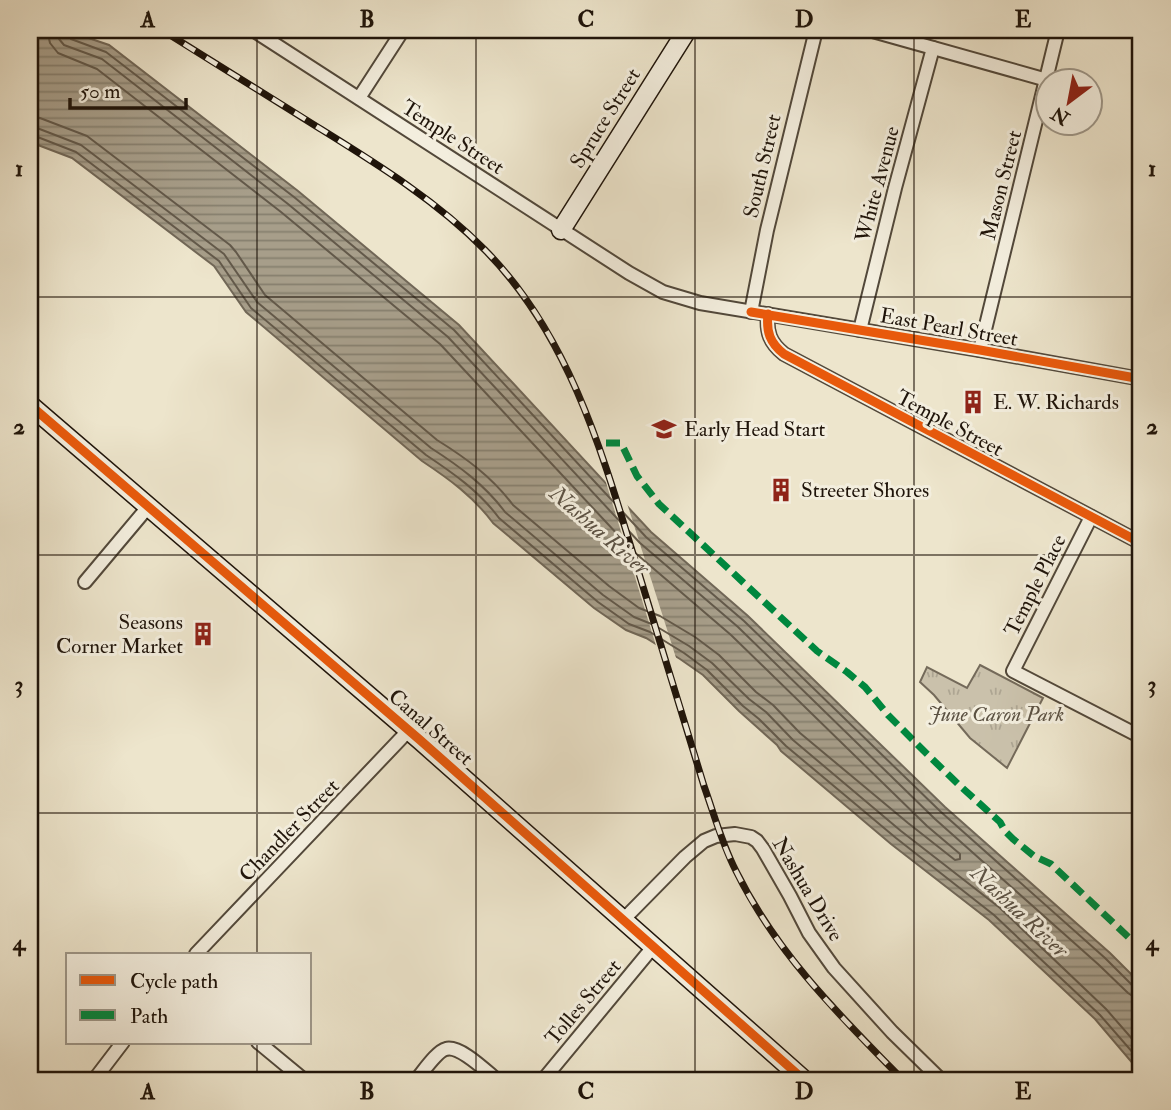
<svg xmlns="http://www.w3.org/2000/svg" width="1171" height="1110" font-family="'IM FELL Double Pica',serif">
  <defs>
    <pattern id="grass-tufts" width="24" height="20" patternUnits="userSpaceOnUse" patternTransform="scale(1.75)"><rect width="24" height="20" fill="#cac1ab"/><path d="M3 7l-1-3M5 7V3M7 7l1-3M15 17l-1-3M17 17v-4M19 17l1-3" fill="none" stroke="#ada592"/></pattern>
    <pattern id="water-rules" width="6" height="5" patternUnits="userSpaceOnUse" patternTransform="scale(1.75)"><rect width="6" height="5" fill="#a79e8a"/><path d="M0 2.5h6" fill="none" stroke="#87806f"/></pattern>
  </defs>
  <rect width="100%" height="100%" fill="#ede5cc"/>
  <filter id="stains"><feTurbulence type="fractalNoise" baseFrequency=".00286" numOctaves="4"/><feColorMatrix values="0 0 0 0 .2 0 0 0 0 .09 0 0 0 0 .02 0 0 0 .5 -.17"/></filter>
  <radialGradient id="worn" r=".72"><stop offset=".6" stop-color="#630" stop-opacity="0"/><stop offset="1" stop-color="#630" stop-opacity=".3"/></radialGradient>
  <!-- grass -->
  <polygon fill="url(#grass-tufts)" stroke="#746a5a" stroke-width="2" points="980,665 1043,698 1007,768 970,738 934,695 920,682 927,667 967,688"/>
  <!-- water -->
  <path fill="url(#water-rules)" stroke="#716757" stroke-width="2" d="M30,30H65L109,45L298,191L459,325L651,532L748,616L945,807L1110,953L1141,984V1080H1139L1135,1066L1095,1019L989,920L891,844L781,751L777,745L739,711L703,675L680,659L646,638L626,630L594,608L493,523C473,496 449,479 422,461L246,312L214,266L72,158L30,142Z"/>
  <!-- pier -->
  <polygon fill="#ede5cc" points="604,476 626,500 677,661 657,649"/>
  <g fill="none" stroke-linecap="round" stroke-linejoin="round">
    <!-- shore -->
    <g stroke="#63594a" stroke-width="2">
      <polyline points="58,30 59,39 64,45 102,59 288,204 448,337 640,543 738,627 935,819 1099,965 1128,993 1134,997 1141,998"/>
      <polyline points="67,30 67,35 71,39 106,52 294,197 454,330 646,537 744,621 941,812 1105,958 1134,987 1141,989"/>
      <path d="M30,116L40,118L87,136L230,245L236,252L265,295L437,440C466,458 492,477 513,505L609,586L639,608L660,616L695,637L719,655L756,692L773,705L800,733L908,823L955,860L960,859V854L927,826L731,635L633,551L440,344L281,212L97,69L58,53L50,43L47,30"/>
      <path d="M30,127L37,128L81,145L224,254L257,302L431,448C459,466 485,485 505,512L603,595L634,617L654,625L689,646L712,663L749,699L766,712L793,740L901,831L1000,908L1106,1009L1141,1049"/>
      <path d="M30,136H35L76,152L219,261L251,308L426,455C453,473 479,491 499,518L598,602L629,624L650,632L684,653L707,670L743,706L759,719L786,746L896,838L994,915L1100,1015L1141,1062"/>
    </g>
    <!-- street casing -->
    <g stroke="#52483a" stroke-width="16">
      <g id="street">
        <polyline points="253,30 629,273 663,292 700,303 980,350 1141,379"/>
        <polyline points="869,30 1047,80"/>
        <polyline points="359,98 403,30"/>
        <polyline points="751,312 767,230 816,30"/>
        <path d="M768,314C766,332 770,343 784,354L1141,543"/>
        <polyline points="860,330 895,188 933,48"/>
        <polyline points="980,350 1058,30"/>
        <polyline points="1091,517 1013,671 1141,737"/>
        <polyline points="85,582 148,507"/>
        <polyline points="623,920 685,857 704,841 716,836 735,834 751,837 757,841 763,849 790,896 809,933 834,968 892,1032 941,1080"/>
        <polyline points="196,954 409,730"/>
        <polyline points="258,1042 304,1080"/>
        <polyline points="94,1080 123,1042"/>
        <path d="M416,1080C423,1072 437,1051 446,1049C460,1045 487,1072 497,1080"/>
        <polyline points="543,1080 653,947"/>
      </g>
    </g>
    <!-- secondary casing -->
    <g stroke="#1f140a" stroke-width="21">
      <g id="secondary">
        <polyline points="561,230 687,30"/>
        <polyline points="30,405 420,740 804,1080"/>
      </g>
    </g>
    <!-- street -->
    <use href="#street" stroke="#f3eede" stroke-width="12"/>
    <!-- secondary -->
    <use href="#secondary" stroke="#f3eede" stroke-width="18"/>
    <!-- rail casing -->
    <g stroke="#1f140a" stroke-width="7">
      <path id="rail" d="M162,30C214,63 267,95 319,128C377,164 437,201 485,250C570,336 603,455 637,567C659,640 682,713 704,786C714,814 722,844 736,871C777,954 839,1015 903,1080"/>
    </g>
    <!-- rail -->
    <use href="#rail" stroke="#f3eede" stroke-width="4.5" stroke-dasharray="13" stroke-linecap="butt"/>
    <!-- quiet -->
    <polyline stroke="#00873e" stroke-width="7" stroke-dasharray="14 7" stroke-linecap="butt" points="606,443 621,443 637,476 659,504 817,651 847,672 865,687 888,715 927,754 958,784 1000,822 1005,831 1013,839 1034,856 1051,864 1141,949"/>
    <!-- cycleway casing -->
    <g stroke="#f3eede" stroke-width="13">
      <g id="cycleway">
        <polyline points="751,312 980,350 1141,379"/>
        <path d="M768,314C766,332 770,343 784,354L1141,543"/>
        <polyline points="30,405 420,740 804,1080"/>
      </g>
    </g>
    <!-- cycleway -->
    <use href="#cycleway" stroke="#e8590c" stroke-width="9"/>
  </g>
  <!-- grid -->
  <path fill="none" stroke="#1f140a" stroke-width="2" stroke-opacity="0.55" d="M257,30V954M476,30V1080M695,30V1080M914,30V1080M30,297H1141M30,555H1141M30,813H1141M257,1042V1080"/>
  <!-- icons -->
  <defs>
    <g id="building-bare" transform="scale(1.89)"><path d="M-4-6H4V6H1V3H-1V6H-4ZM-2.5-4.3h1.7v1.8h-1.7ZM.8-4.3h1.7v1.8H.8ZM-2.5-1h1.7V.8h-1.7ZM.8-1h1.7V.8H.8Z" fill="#8f2418" stroke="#f3eede" stroke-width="2.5" paint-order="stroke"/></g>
    <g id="school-bare" transform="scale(1.89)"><path d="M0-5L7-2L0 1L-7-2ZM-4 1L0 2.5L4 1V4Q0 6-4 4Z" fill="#8f2418" stroke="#f3eede" stroke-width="2.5" paint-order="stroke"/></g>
  </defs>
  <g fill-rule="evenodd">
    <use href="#building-bare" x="973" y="402"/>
    <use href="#school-bare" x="664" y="429"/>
    <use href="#building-bare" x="781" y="490"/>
    <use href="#building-bare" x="203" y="634"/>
  </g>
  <g text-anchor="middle" stroke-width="6" stroke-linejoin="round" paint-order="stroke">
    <!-- street labels -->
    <g font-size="21" fill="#1f140a" stroke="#f3eede">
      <text transform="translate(605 118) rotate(-58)" y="7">Spruce Street</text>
      <text transform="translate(453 137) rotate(33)" y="7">Temple Street</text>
      <text transform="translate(762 166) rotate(-77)" y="7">South Street</text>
      <text transform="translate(877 184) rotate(-75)" y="7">White Avenue</text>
      <text transform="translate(1001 185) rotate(-76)" y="7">Mason Street</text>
      <text transform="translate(949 327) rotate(10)" y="7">East Pearl Street</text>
      <text transform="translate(950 423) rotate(28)" y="7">Temple Street</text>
      <text transform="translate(1035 585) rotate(-63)" y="7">Temple Place</text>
      <text transform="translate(431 727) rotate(41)" y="7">Canal Street</text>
      <text transform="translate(289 830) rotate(-46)" y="7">Chandler Street</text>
      <text transform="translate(808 889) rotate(59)" y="7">Nashua Drive</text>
      <text transform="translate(583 1002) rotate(-50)" y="7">Tolles Street</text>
    </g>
    <!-- poi labels -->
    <g font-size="21" fill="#1f140a" stroke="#f3eede" text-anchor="start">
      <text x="993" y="409">E. W. Richards</text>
      <text x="684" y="436">Early Head Start</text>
      <text x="801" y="497">Streeter Shores</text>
      <text x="183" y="629" text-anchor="end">Seasons<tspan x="183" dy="24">Corner Market</tspan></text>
    </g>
    <!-- park labels -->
    <g font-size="21" font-style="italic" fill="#5b5142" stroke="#f3eede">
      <text x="996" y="721">June Caron Park</text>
    </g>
    <!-- water labels -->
    <g font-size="23" font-style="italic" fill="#5c5244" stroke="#f3eede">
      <text transform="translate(600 530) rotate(41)" y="8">Nashua River</text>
      <text transform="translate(1020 911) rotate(43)" y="8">Nashua River</text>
    </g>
  </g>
  <!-- margin -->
  <rect width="1171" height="1110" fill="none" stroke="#ede5cc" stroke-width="77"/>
  <!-- legend -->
  <rect x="66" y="953" width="245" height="91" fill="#f3eede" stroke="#9e9789" stroke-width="2"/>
  <rect x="80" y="975" width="35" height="10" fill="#e8590c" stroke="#9e9789" stroke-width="2"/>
  <text x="130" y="988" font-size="21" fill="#1f140a">Cycle path</text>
  <rect x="80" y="1010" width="35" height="10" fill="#00873e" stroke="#9e9789" stroke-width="2"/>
  <text x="130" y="1023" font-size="21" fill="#1f140a">Path</text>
  <!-- north arrow -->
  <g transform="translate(1069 102) rotate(212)"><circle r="33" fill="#f3eede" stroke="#9e9789" stroke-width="2"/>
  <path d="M0-5L12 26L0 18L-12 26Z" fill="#8f2418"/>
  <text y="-10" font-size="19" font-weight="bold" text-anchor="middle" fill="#1f140a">N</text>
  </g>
  <!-- scale -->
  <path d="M70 98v10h116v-10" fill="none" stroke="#1f140a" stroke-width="3.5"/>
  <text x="80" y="98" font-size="21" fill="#1f140a" stroke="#f3eede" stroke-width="5" paint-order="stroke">50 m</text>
  <rect x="38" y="38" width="1094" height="1034" fill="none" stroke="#1f140a" stroke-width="2.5"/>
  <g font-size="23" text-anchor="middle" font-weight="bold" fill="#1f140a">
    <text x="148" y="27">A</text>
    <text x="367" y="27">B</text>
    <text x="586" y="27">C</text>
    <text x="804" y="27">D</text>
    <text x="1023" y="27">E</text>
    <text x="19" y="176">1</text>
    <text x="1152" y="176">1</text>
    <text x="19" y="434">2</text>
    <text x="1152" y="434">2</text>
    <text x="19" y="692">3</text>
    <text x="1152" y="692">3</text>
    <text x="19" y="950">4</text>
    <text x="1152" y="950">4</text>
    <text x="148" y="1099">A</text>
    <text x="367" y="1099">B</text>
    <text x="586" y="1099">C</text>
    <text x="804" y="1099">D</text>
    <text x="1023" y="1099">E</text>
  </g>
  <rect width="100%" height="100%" filter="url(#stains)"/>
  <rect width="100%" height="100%" fill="url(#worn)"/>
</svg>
